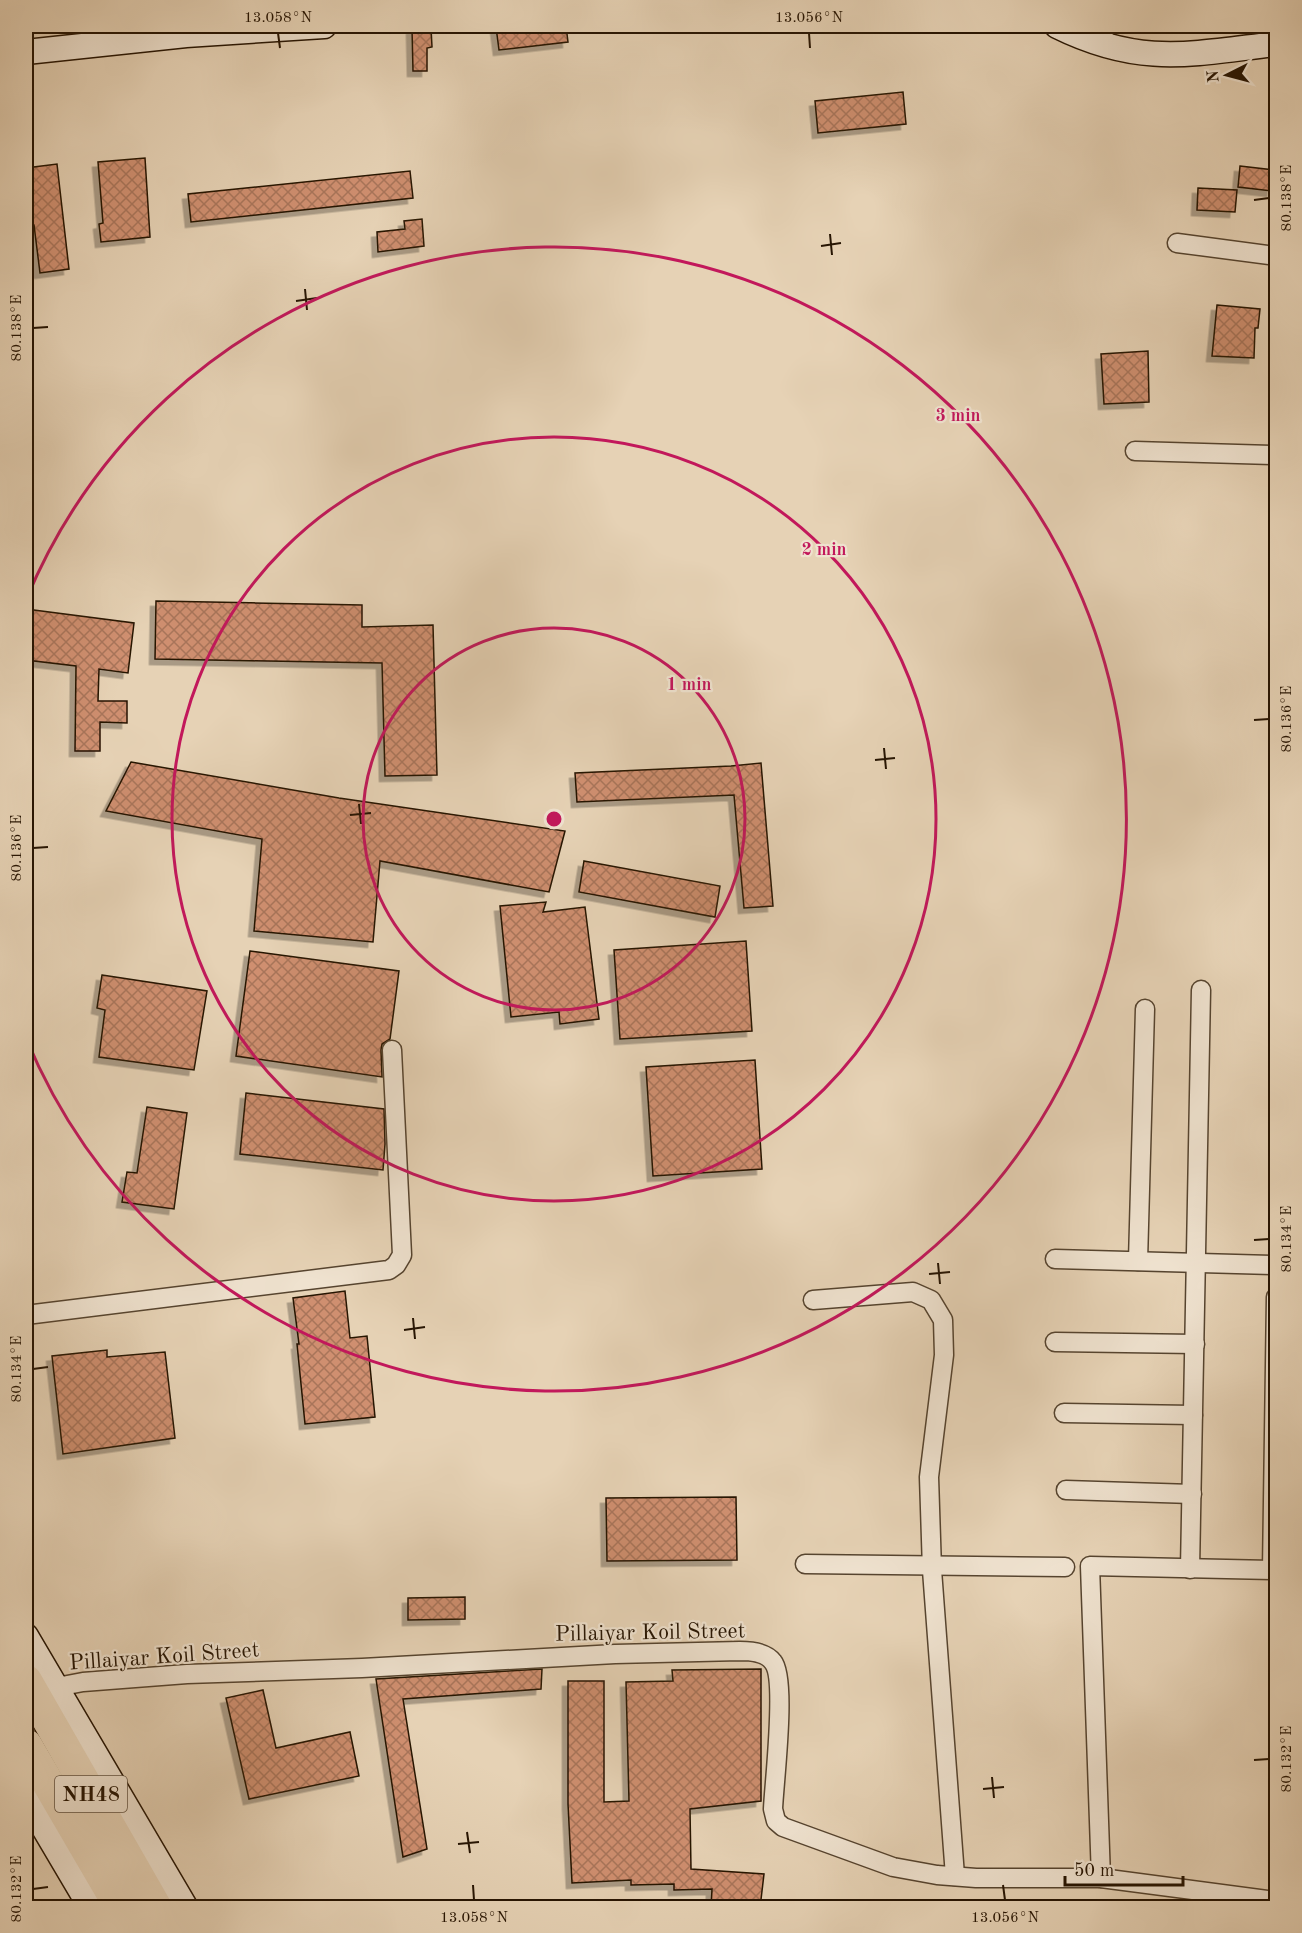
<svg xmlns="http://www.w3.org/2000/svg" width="1302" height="1933" font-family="'Old Standard TT',serif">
  <defs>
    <pattern id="building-cross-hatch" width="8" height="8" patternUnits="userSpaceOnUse" patternTransform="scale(1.5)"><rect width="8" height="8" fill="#cf8f70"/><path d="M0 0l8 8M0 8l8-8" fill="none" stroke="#a8745a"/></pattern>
    <filter id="shadow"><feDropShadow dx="-5.5" dy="5.5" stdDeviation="0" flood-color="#0004"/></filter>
  </defs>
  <rect width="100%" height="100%" fill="#e6d2b5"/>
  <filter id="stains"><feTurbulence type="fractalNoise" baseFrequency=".00333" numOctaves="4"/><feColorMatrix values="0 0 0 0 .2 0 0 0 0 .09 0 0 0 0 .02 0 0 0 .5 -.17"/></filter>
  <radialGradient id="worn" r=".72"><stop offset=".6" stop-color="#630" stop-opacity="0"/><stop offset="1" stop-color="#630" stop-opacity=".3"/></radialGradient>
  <!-- building -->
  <g fill="url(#building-cross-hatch)" stroke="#261402" stroke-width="1.5" filter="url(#shadow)">
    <polygon points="507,26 566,26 568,42 499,50 496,27"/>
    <polygon points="431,28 432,47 427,48 427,71 413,71 412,29"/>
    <polygon points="903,92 906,124 818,133 815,101"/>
    <polygon points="145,158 150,237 101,242 99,224 103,223 98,162"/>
    <polygon points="57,164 69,269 40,273 34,225 26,226 26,168"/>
    <polygon points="1240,166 1274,170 1272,191 1238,187"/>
    <polygon points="410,171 413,198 191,222 188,194"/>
    <polygon points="1198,188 1237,190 1235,212 1197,210"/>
    <polygon points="422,219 424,246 378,252 377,232 405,229 404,221"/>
    <polygon points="1217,305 1260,309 1258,328 1255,328 1254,358 1212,356"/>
    <polygon points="1148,351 1149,402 1104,404 1101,354"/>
    <polygon points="156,601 362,605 362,627 433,625 437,775 385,776 382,663 155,659"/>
    <polygon points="26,609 134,623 128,673 99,669 98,701 127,701 127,723 100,722 100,751 75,751 76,666 26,660"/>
    <polygon points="131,762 339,798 565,831 549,892 380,861 373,942 254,931 262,839 106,811"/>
    <polygon points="761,763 773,906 744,908 734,795 577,802 575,773 731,766"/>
    <polygon points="584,861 720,886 715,917 579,892"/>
    <polygon points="546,902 543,912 585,907 599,1019 560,1024 559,1012 511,1017 500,906"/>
    <polygon points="746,941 752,1031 620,1039 614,950"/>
    <polygon points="250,951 399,971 390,1039 382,1044 381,1050 382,1077 236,1056"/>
    <polygon points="102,975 207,991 194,1070 99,1057 105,1010 97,1008"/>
    <polygon points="755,1060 762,1169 653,1176 646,1067"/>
    <polygon points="246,1093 384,1109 385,1144 383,1170 240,1154"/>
    <polygon points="147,1107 187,1113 174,1209 122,1202 127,1172 137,1173"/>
    <polygon points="345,1291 350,1338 367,1336 375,1417 305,1424 297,1344 299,1344 293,1298"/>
    <polygon points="107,1350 107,1357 165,1352 175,1438 63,1454 52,1356"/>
    <polygon points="736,1497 737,1560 607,1561 606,1498"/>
    <polygon points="465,1597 465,1619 408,1620 408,1598"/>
    <polygon points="542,1669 541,1689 403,1699 427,1849 403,1857 376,1679"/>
    <polygon points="761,1669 761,1801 690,1809 691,1869 764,1874 760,1908 711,1908 712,1889 674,1890 674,1884 631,1885 631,1880 572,1883 568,1804 568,1681 604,1681 604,1802 629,1801 626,1682 673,1681 672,1670"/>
    <polygon points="263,1690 276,1748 350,1732 359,1776 249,1799 226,1698"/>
  </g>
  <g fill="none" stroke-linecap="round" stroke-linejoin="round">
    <!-- street casing -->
    <g stroke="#56442f" stroke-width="21">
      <g id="street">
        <polyline points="1103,45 1104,26"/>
        <polyline points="1177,243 1276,256"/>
        <polyline points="1135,451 1276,455"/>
        <polyline points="1055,1259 1276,1265"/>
        <polyline points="1138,1261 1145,1009"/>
        <polyline points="813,1300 913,1292 931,1300 943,1320 944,1355 929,1477 932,1570 955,1876"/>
        <polyline points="26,1315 389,1270 396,1265 402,1255 392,1050"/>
        <polyline points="1055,1342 1195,1344"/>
        <polyline points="1064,1413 1193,1415"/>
        <polyline points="1066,1490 1192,1494"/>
        <polyline points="805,1564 1065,1567"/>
        <polyline points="1190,1569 1201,990"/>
        <polyline points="1272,1570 1276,1297"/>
        <path d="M48,1694L62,1686L83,1682L187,1674L362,1668L615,1654L740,1651C751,1651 766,1652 773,1662C787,1679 774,1783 773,1809L776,1821L783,1827L893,1867L937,1875L976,1878H1101L1276,1901"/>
        <polyline points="1101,1878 1090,1566 1276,1570"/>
      </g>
    </g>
    <!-- secondary casing -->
    <g stroke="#261402" stroke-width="27">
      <g id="secondary">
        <path d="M1057,26C1140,67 1190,54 1276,44"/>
        <polyline points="26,52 186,35 324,26"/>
        <polyline points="26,1636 186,1908"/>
        <polyline points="26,1798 91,1908"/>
      </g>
    </g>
    <!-- highway casing -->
    <g stroke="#261402" stroke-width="34">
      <g id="highway">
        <polyline points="26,1681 156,1908"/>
        <polyline points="26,1745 121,1908"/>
      </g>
    </g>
    <!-- street -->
    <use href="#street" stroke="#efe2cf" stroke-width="18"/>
    <!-- secondary -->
    <use href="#secondary" stroke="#efe2cf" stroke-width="24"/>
    <!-- highway -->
    <use href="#highway" stroke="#e6d2b5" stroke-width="32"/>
  </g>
  <!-- ticks -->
  <path fill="none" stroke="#261402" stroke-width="2" d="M278,33L280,48M809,33L810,48M1254,200L1269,198M830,234L832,255M821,246L841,243M305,289L307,310M296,301L317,298M33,328L48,327M1254,720L1269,719M884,748L886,769M875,760L895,758M359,804L361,824M350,815L371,813M33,848L48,847M1254,1240L1269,1239M938,1263L940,1284M929,1274L950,1272M413,1318L415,1339M404,1330L425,1327M33,1369L48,1367M1254,1760L1269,1759M992,1777L994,1798M983,1789L1004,1787M467,1832L470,1853M458,1844L479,1842M473,1885L474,1900M1003,1885L1005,1900M33,1889L48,1887"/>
  <!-- distance rings -->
  <g fill="none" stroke="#c2185b" stroke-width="3">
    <circle cx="554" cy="819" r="191"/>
    <circle cx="554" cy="819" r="382"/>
    <path d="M26 600A572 572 0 1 1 26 1038"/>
  </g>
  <g text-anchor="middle" stroke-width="4.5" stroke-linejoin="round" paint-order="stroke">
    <!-- shield labels -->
    <rect fill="#efe2cf" stroke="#625240" stroke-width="1.5" x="55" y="1776" width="72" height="36" rx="4.5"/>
    <g font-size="21" font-weight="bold" fill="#261402">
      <text x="91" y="1801">NH48</text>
    </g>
    <!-- street labels -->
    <g font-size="22" fill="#261402" stroke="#efe2cf">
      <text transform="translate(650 1631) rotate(-1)" y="8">Pillaiyar Koil Street</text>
      <text transform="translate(164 1655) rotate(-4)" y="8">Pillaiyar Koil Street</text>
    </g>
  </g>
  <circle cx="554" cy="819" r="9" fill="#c2185b" stroke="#efe2cf" stroke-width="3"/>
  <g font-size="18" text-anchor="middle" font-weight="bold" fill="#c2185b" stroke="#efe2cf" stroke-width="4.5" stroke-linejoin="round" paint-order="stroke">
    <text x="958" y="421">3 min</text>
    <text x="824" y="555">2 min</text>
    <text x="689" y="690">1 min</text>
  </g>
  <!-- margin -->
  <rect width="1302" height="1933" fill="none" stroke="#e6d2b5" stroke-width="66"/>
  <!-- north arrow -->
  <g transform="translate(1227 75) rotate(264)" stroke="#efe2cf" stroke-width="4.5" paint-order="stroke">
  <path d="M0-4.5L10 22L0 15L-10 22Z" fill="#261402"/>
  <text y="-9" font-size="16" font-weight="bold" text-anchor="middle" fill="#261402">N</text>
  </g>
  <!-- scale -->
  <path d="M1065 1876v9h118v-9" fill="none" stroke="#261402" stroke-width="3"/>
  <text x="1074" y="1876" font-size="18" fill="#261402" stroke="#efe2cf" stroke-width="4.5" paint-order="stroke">50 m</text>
  <rect x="33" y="33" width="1236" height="1867" fill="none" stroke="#261402" stroke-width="2"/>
  <g font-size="15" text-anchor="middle" fill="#261402">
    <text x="278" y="22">13.058°N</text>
    <text x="809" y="22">13.056°N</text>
    <text transform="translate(1286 198) rotate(-90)" y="5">80.138°E</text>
    <text transform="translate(16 328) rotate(-90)" y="5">80.138°E</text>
    <text transform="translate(1286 719) rotate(-90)" y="5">80.136°E</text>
    <text transform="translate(16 848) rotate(-90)" y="5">80.136°E</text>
    <text transform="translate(1286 1239) rotate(-90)" y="5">80.134°E</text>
    <text transform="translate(16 1369) rotate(-90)" y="5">80.134°E</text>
    <text transform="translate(1286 1759) rotate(-90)" y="5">80.132°E</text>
    <text transform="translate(16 1889) rotate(-90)" y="5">80.132°E</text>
    <text x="474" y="1922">13.058°N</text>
    <text x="1005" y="1922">13.056°N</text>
  </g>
  <rect width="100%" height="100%" filter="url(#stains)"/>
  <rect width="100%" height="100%" fill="url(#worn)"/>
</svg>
